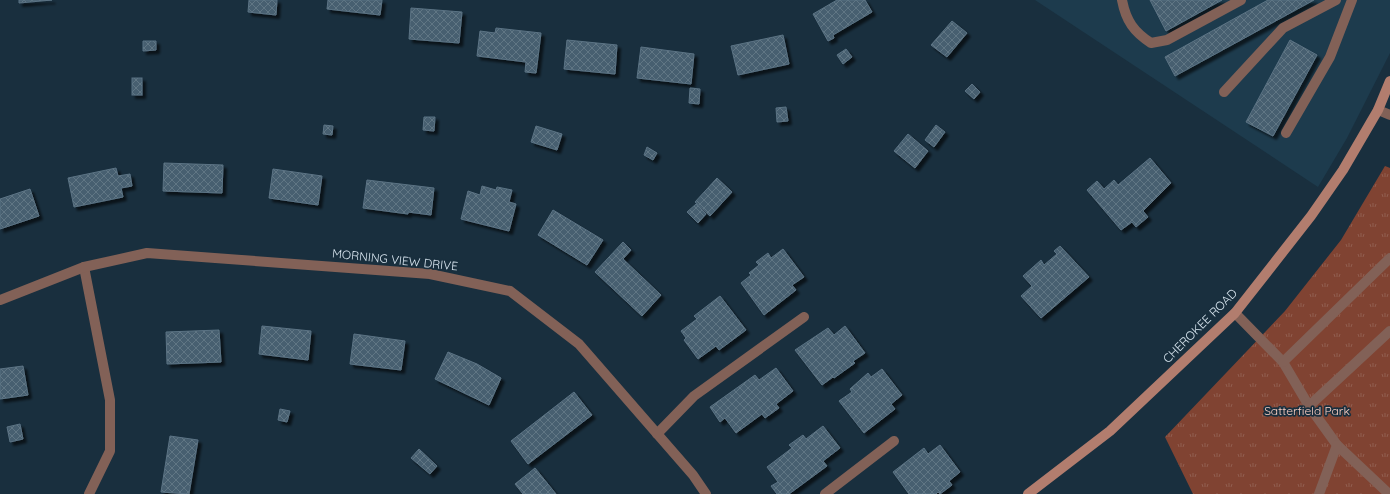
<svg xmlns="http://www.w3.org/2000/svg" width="1390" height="494" font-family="Quicksand,sans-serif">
  <defs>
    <pattern id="park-tufts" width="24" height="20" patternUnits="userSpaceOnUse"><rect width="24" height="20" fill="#804332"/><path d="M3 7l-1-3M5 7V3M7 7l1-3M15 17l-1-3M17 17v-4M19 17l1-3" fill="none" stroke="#915e50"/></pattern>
    <pattern id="building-cross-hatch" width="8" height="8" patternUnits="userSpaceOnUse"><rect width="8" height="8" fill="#475f6f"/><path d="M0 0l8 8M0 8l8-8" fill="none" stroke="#617684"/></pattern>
    <filter id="shadow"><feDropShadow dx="3.5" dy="3.5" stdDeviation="1" flood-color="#0009"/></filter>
  </defs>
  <rect width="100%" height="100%" fill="#192f3e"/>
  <!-- built -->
  <polygon fill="#1d3b4d" points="1035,0 1390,0 1390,53 1347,138 1318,187"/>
  <!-- park -->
  <polygon fill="url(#park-tufts)" points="1385,166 1390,168 1390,494 1193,494 1165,437 1285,311 1341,240"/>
  <!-- building -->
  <g fill="url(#building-cross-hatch)" stroke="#5b7384" filter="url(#shadow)">
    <polygon points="19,0 52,0 19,3"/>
    <polygon points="249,0 277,0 276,15 248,12"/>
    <polygon points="328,0 382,0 380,15 327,9"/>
    <polygon points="837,0 865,0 872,12 833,35 834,38 828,41 813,14"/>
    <polygon points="1150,0 1222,0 1166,31"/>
    <polygon points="1268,0 1314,0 1175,76 1165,57"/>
    <polygon points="411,8 462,12 459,43 409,39"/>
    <polygon points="952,21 967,33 947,57 931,45"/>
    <polygon points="496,28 541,33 536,73 525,72 526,62 477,56 480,31 495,33"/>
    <polygon points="783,35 789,64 738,75 731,46"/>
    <polygon points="567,40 617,45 615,74 564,69"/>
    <polygon points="1290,40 1317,55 1273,136 1246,122"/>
    <polygon points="143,41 156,41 156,50 143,51"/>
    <polygon points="641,47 694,54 691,84 637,78"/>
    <polygon points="846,49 852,57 843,64 837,55"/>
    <rect x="132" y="78" width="10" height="17"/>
    <polygon points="972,84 980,92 974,99 965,91"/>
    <polygon points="690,88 700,89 699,104 689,103"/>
    <polygon points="786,107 788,121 777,122 776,108"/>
    <polygon points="424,117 435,117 434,131 423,130"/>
    <polygon points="324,125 333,126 332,135 323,134"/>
    <polygon points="936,125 945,132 934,147 925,140"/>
    <polygon points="536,126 562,134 557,150 531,142"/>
    <polygon points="908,134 928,151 915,168 894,151"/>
    <polygon points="647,147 657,153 653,160 644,155"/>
    <polygon points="1150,158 1171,183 1143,211 1148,217 1136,227 1132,222 1121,230 1087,190 1097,181 1104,189 1114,180 1118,185"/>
    <polygon points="164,163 223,165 222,193 163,191"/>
    <polygon points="116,168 118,176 130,174 132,186 121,188 123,197 74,207 68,178"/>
    <polygon points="273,169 322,176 318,205 269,198"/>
    <polygon points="717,178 732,192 710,216 695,202"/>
    <polygon points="367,180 434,188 431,215 408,212 408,214 363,208"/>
    <polygon points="482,186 496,190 497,187 512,190 509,202 516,204 509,231 461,219 468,191 480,195"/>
    <polygon points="30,189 39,216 0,229 0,199"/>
    <polygon points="696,204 706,214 698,223 687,212"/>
    <polygon points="553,210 603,240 587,265 538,235"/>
    <polygon points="623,242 631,250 623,259 661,295 642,316 595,272"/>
    <polygon points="1060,246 1089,277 1041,318 1021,296 1032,286 1023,276 1041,260 1044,265 1057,254 1054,251"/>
    <polygon points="783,249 804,277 792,285 796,290 764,315 741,283 751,275 749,273 759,265 756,262 768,253 771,258"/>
    <polygon points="720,296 746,330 719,350 716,346 698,359 684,340 686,338 681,331 697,319 694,316"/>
    <polygon points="262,326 311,331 308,360 259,354"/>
    <polygon points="845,326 865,353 853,361 855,363 834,378 833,377 822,385 795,350 828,328 834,335"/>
    <polygon points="219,330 221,362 167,364 166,332"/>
    <polygon points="354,334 405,341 401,370 350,364"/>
    <polygon points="448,352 477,364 501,378 489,405 435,379"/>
    <polygon points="23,366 28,395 0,399 0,369"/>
    <polygon points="776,368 793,391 776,404 779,408 765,418 762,414 736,433 725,418 720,422 710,407 755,375 759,380"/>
    <polygon points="882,369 902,395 891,404 895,409 864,433 839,401 852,392 850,389 868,373 871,377"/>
    <polygon points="574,392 592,415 528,464 511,441"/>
    <polygon points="280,409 290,411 287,422 278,420"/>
    <polygon points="20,424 23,439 10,442 7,427"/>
    <polygon points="823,426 840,448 823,461 827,466 789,494 777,494 771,486 778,482 767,467 792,448 789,445 803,435 806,439"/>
    <polygon points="170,436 198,440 189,494 161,492"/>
    <polygon points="940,445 960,472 949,481 952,485 940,494 938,492 936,494 909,494 893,472 924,448 928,454"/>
    <polygon points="419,449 437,466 430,474 411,458"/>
    <polygon points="535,468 556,494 523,494 515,484"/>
  </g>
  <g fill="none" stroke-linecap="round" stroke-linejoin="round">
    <!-- service -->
    <g stroke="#826157" stroke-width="10">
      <path d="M1122,0C1126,21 1134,32 1151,43L1167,40L1241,0"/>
      <polyline points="1224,92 1283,28 1336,0"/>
      <polyline points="1378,110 1390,115"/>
      <polyline points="1286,133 1330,57 1352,0"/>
      <polyline points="1235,313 1283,362 1309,406 1337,445 1389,494"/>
      <polyline points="1283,362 1390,258"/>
      <polyline points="1309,406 1390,331"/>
      <polyline points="657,434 694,396 804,317"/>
      <polyline points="825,494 894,441"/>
      <polyline points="1319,494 1337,445"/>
    </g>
    <!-- minor -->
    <g stroke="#826157" stroke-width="10">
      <polyline points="84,267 110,400 110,451 89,494"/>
      <polyline points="0,300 84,267 147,253 430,274 510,291 579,344 693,475 706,494"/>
    </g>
    <!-- secondary -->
    <polyline stroke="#b27d6e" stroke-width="10" points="1028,494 1110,431 1235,313 1311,216 1343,170 1378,110 1390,81"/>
  </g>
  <g text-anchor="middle" stroke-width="3.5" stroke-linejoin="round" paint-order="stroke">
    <!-- street labels -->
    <g font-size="12" fill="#dbe8f2" stroke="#192f3e">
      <text transform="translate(395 260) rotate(6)" y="4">MORNING VIEW DRIVE</text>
      <text transform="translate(1200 326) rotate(-45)" y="4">CHEROKEE ROAD</text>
    </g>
    <!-- park labels -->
    <g font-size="12" fill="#fdd0c4" stroke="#192f3e">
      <text x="1307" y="415">Satterfield Park</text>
    </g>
  </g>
</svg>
